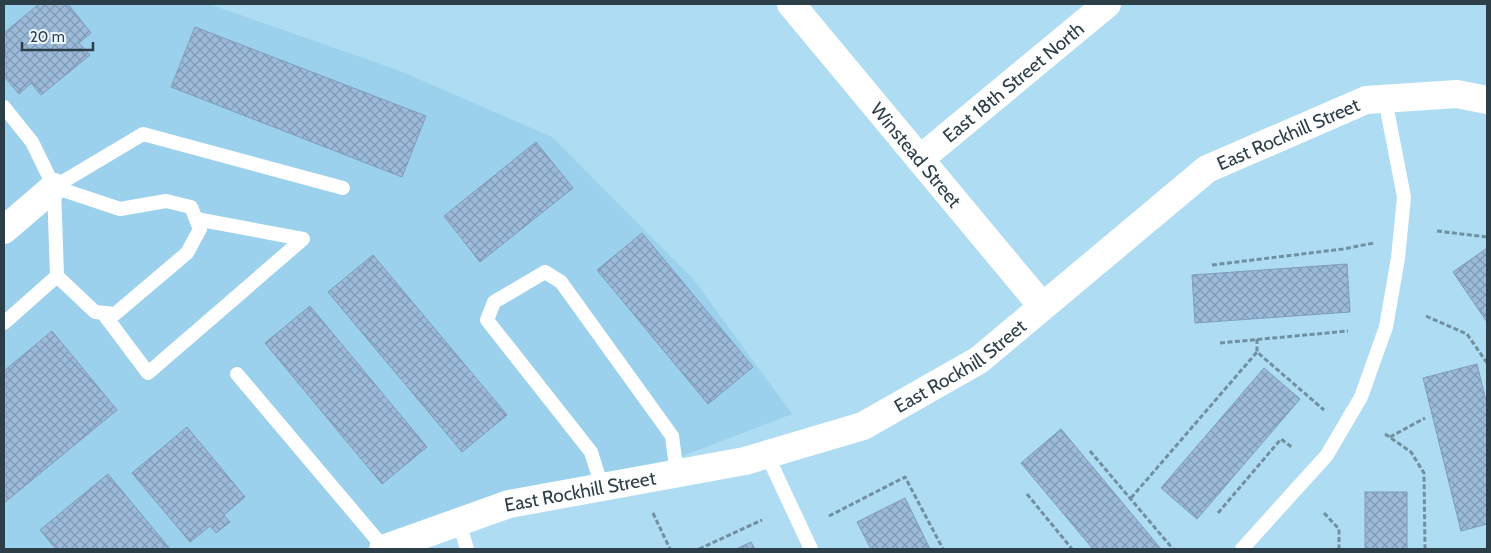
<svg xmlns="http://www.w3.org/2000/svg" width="1491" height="553" font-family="Cabin,sans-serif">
  <defs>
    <pattern id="building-cross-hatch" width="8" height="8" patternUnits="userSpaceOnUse" patternTransform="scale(1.25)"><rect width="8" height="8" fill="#9cbbdb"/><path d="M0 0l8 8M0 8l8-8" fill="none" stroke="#7f99b3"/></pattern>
  </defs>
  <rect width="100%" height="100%" fill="#aedcf3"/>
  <!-- built -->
  <polygon fill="#9bd1ec" points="4,4 209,4 400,71 552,137 694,280 792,414 602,487 383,549 4,549"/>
  <!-- building -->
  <g fill="url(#building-cross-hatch)" stroke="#7f9cbc">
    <polygon points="39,4 68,4 91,33 79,43 90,55 41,95 31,83 19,94 4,76 5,53 4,33"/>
    <polygon points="195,27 426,116 402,177 171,87"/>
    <polygon points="536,142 573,188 480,262 444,216"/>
    <polygon points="642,233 753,367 708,404 597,270"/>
    <polygon points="1487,248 1487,322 1453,272"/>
    <polygon points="373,255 507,415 462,452 328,292"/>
    <polygon points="1347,264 1350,312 1195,323 1192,275"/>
    <polygon points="310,306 427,447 382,484 265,343"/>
    <polygon points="52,331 117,410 4,503 4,371"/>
    <polygon points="1477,364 1487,405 1487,524 1461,531 1423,378"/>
    <polygon points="1264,368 1300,399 1197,519 1161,488"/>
    <polygon points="187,427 245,497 224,515 230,522 216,533 210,526 190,542 132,473"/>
    <polygon points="1061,429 1161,549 1093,549 1021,463"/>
    <polygon points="108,474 170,549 56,549 40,530"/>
    <rect x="1365" y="492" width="42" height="57"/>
    <polygon points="905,498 930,549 871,549 857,522"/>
    <polygon points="751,542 755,549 736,549"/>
  </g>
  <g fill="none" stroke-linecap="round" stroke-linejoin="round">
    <!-- path -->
    <g stroke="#7090a0" stroke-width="3" stroke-dasharray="5 2.5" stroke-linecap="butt">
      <polyline points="1437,231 1487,237"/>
      <polyline points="1212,265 1343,249 1374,243"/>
      <polyline points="1426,316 1467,334 1487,363"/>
      <polyline points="1257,339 1257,352"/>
      <polyline points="1220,343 1348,331"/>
      <polyline points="1385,434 1411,452 1424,473 1425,549"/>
      <polyline points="1390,437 1425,418"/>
      <polyline points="1090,451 1173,549"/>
      <polyline points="1027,494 1072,549"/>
      <polyline points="1131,498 1257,352 1324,410"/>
      <polyline points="653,513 670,549"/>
      <polyline points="1218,513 1281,439 1293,448"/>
      <polyline points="1324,513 1339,529 1339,549"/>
      <polyline points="829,516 905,477 943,549"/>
      <polyline points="699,549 762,520"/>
    </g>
    <!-- service -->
    <g stroke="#fff" stroke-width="14">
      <polyline points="4,107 32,142 54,187 57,276 4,323"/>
      <polyline points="54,187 120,209 166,201 191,207 200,229 187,253 115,314 95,312 57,276"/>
      <polyline points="54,187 143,134 343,188"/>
      <polyline points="103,313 148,373 303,239 196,219"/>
      <polyline points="237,374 384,548"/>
      <polyline points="767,455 811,549"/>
      <polyline points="602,487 591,452 487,320 494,302 545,272 561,282 672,436 677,474"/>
      <polyline points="459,522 467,549"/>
      <polyline points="1242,549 1327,455 1361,397 1386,327 1398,258 1404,197 1385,99"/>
    </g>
    <!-- minor -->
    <g stroke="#fff" stroke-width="28">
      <path id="s1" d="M791,4L1042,306"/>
      <path id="s2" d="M920,159L1107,4"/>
      <polyline points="4,230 54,187"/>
      <path id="s3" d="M383,549L509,504L745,461L863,426L979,360L1207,169L1366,100L1457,94L1487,100"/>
    </g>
  </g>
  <g text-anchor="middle" stroke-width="4.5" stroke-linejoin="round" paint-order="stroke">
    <!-- street labels -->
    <g font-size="19" fill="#2c3e47" stroke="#eaf7fe">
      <text dy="7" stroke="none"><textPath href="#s2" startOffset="121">East 18th Street North</textPath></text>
      <text dy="7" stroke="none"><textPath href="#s3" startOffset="1016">East Rockhill Street</textPath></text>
      <text dy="7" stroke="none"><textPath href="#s1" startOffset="196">Winstead Street</textPath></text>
      <text dy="7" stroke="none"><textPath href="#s3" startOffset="611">East Rockhill Street</textPath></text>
      <text dy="7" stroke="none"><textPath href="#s3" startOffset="206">East Rockhill Street</textPath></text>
    </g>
  </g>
  <!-- border -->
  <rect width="1491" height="553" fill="none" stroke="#2c3e47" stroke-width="10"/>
  <!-- scale -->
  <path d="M22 42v8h71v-8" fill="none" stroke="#2c3e47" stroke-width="2.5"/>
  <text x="30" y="42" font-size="15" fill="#2c3e47" stroke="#eaf7fe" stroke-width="4" paint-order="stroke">20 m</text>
</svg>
